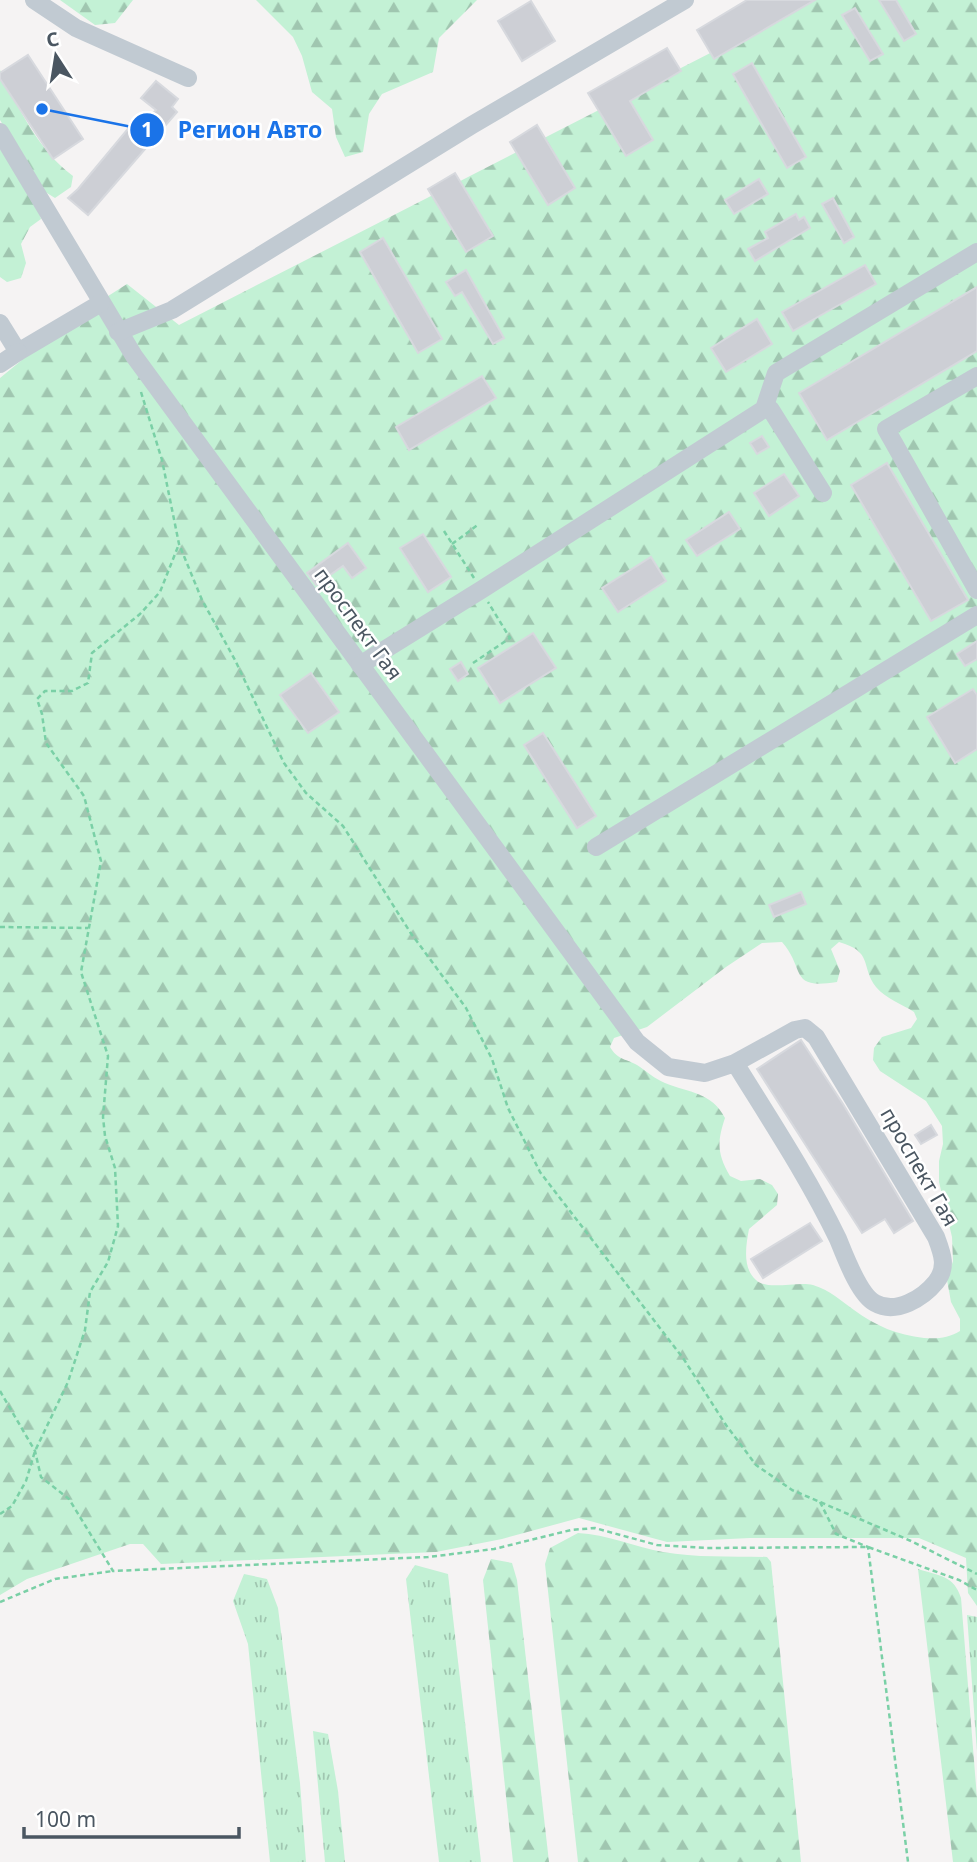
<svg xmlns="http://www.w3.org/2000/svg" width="977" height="1862" font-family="'Noto Sans',sans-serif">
  <defs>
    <pattern id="grass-tufts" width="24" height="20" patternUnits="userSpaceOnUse" patternTransform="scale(1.75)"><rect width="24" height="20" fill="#c3f1d5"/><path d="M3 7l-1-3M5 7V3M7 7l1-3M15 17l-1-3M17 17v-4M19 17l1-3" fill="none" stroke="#a0c6b0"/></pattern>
    <pattern id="forest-firs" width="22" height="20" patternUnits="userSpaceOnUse" patternTransform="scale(1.75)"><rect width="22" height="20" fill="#c3f1d5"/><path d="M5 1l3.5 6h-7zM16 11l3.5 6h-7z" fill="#a0c6b0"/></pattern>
  </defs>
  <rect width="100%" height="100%" fill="#f5f3f3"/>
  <!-- grass -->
  <g fill="url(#grass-tufts)">
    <polygon points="415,1565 448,1574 481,1862 439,1862 406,1579"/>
    <polygon points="244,1574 267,1579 278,1608 300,1783 306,1862 270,1862 248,1644 233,1601"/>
    <polygon points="967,1615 977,1617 977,1752"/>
    <polygon points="313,1731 328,1734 338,1791 345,1862 325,1862"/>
  </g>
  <!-- forest -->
  <g fill="url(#forest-firs)" fill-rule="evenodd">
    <polygon points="60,0 133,0 115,23 95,25"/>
    <polygon points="256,0 477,0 439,38 433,72 382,94 369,114 363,152 345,157 336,137 332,109 312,92 302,56 293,37"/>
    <path d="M814,0H977V1606L968,1593L966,1558L919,1538H750L667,1542L579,1518L502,1539L436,1552L161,1564L143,1544H130L27,1579L0,1595V378L72,319L127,284L179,325ZM782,942C806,969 788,990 837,982L840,971L831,949L839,942C874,952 860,966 876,987C886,999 902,1004 914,1012L917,1019L911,1028L882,1037L874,1048L873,1060L880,1071L926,1101L942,1126L943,1144L939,1161V1182L952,1237L953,1261L947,1280L951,1302L960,1319V1331C948,1338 938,1339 924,1338C897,1335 876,1326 854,1310C841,1301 830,1290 813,1285C797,1281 767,1291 756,1280C742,1268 746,1245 749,1229L777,1205L778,1194L772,1185L760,1179L741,1181L730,1176C717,1154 717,1142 725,1118C712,1092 689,1093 665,1083C655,1079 646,1071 637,1065C624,1058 618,1060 610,1047L614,1038L647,1027L726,967L762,943Z"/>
    <path d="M0,70C18,108 39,151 73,176L71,187L55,198L42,190L0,120Z"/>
    <polygon points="0,149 37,204 41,219 30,227 21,244 26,263 21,278 7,282 0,277"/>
    <path d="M578,1533C607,1534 634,1547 663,1552C696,1558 733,1556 767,1557L771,1562L801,1862H578L545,1564L550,1548Z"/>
    <polygon points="491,1559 512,1563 517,1580 549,1862 513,1862 483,1580"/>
    <path d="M918,1569C939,1576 954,1575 961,1598L977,1798V1862H953Z"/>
  </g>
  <!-- building -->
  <g fill="#cdcfd5" stroke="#d7d9de" stroke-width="2">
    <polygon points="747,0 815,0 714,59 697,30"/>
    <polygon points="879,0 896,0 916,34 904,41"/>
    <polygon points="531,1 555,41 522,61 498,21"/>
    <polygon points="855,8 883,54 870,61 842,15"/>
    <polygon points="667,48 681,71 630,101 653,140 626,156 588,93"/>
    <polygon points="28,55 83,139 53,159 0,79 0,73"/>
    <polygon points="752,63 806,157 787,168 733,74"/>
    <polygon points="156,81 178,99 172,107 177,112 88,215 68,198 78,189 132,124 139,130 156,110 141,98"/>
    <polygon points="537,125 575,188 548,205 510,142"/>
    <polygon points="455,173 493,236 466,252 428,189"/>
    <polygon points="759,179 768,194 734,214 725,200"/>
    <polygon points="833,198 854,237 844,243 822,204"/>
    <polygon points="796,214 799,220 804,217 810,228 755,261 748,249 768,238 765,232"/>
    <polygon points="383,238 442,339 418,353 360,252"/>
    <polygon points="865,265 876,284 793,331 782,312"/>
    <polygon points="466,270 504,338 493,344 462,292 455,296 446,282"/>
    <polygon points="977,287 977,351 827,440 799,393"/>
    <polygon points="757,319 772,344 726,372 711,348"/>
    <polygon points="482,376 496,398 409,450 396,427"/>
    <polygon points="762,436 769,447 757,454 750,443"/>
    <polygon points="887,463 968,600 931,621 851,485"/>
    <polygon points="784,474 799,496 769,516 754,493"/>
    <polygon points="729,512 740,529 697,556 686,540"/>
    <polygon points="423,534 451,577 428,592 400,548"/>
    <polygon points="348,543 366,568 352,578 343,566 316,585 307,573"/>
    <polygon points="651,557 666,581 618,612 602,588"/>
    <polygon points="533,633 556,668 500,703 478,668"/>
    <polygon points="977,641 977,659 965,666 957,654"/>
    <polygon points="461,662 468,674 458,681 450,669"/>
    <polygon points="311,673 339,712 308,733 280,695"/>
    <polygon points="973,689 977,695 977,749 955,763 927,717"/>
    <polygon points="543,733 596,816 577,828 524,745"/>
    <polygon points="801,892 806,904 774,917 769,905"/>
    <polygon points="801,1040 843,1104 913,1221 894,1233 885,1219 862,1233 757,1069"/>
    <polygon points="931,1125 937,1135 921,1144 915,1135"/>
    <polygon points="810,1223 822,1241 763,1278 751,1259"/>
  </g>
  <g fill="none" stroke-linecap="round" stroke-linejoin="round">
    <!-- path -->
    <g stroke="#7ad0a6" stroke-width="2.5" stroke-dasharray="5 3.5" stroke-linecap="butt">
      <polyline points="141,392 162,460 179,544 202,600 235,660 284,763 306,793 343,826 410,932 466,1008 492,1059 508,1108 540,1172 683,1358 726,1425 756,1465 792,1490 911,1541 977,1574"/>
      <polyline points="444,531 474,578"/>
      <polyline points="452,544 479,524"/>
      <polyline points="473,663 510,638 488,602"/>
      <polyline points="0,927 88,928"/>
      <polyline points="0,1391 35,1451 41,1477 69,1499 113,1571 428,1557 494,1549 571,1530 595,1528 657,1545 707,1548 868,1547 959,1580 977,1590"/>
      <polyline points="820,1502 836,1534 868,1547 908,1862"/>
      <polyline points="0,1514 12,1506 26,1481 35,1451 68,1382 85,1330 90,1292 108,1262 118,1226 115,1168 105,1136 103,1117 108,1056 81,972 101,861 84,796 46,743 42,714 37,699 45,691 72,691 88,683 92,653 140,614 160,592 179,544"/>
      <polyline points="0,1602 55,1579 113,1571"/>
    </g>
    <!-- minor -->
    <g stroke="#c1cad2" stroke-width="18">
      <polyline points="34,0 76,28 188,78"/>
      <path d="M0,132L134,356L637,1042L668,1067L705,1073L735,1063L795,1030L805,1028L816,1037L936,1237C942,1253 948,1267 936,1282C923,1298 896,1315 875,1303C859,1295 845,1256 838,1239C808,1177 771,1121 735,1063"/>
      <polyline points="0,323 18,352 101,303"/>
      <polyline points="118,332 172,310 472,125 685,0"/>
      <polyline points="0,364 18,352"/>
      <polyline points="977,376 886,429 977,590"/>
      <polyline points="764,409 771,410 823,493"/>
      <polyline points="360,665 481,590 764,409 776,373 977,252"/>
      <polyline points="596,847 977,615"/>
    </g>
  </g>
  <g text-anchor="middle" stroke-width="5" stroke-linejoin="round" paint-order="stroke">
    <!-- street labels -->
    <g font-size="21" fill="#4a5661" stroke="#fff">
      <text transform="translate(358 624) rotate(54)" y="7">проспект Гая</text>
      <text transform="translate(919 1167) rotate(60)" y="7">проспект Гая</text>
    </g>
  </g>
  <!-- callouts -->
  <path fill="none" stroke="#1a73e8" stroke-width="2.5" d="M42 109L147 130"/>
  <g fill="#1a73e8" stroke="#fff" stroke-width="2.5">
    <circle cx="42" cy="109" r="7"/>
    <circle cx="147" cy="130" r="18"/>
  </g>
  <g font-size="21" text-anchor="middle" font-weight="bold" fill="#fff">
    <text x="147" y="137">1</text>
  </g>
  <g font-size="23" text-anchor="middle" font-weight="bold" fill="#1a73e8" stroke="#fff" stroke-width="5" stroke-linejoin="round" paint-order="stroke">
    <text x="250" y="138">Регион Авто</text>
  </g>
  <!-- north arrow -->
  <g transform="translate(56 56) rotate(348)" stroke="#ffffff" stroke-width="5" paint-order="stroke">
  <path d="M0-5L12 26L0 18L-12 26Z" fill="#4a5661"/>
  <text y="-10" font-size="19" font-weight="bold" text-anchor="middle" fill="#4a5661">С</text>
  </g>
  <!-- scale -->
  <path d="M24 1827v10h215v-10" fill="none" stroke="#4a5661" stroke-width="3.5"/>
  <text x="35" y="1827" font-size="21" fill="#4a5661" stroke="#ffffff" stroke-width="5" paint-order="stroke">100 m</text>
</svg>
